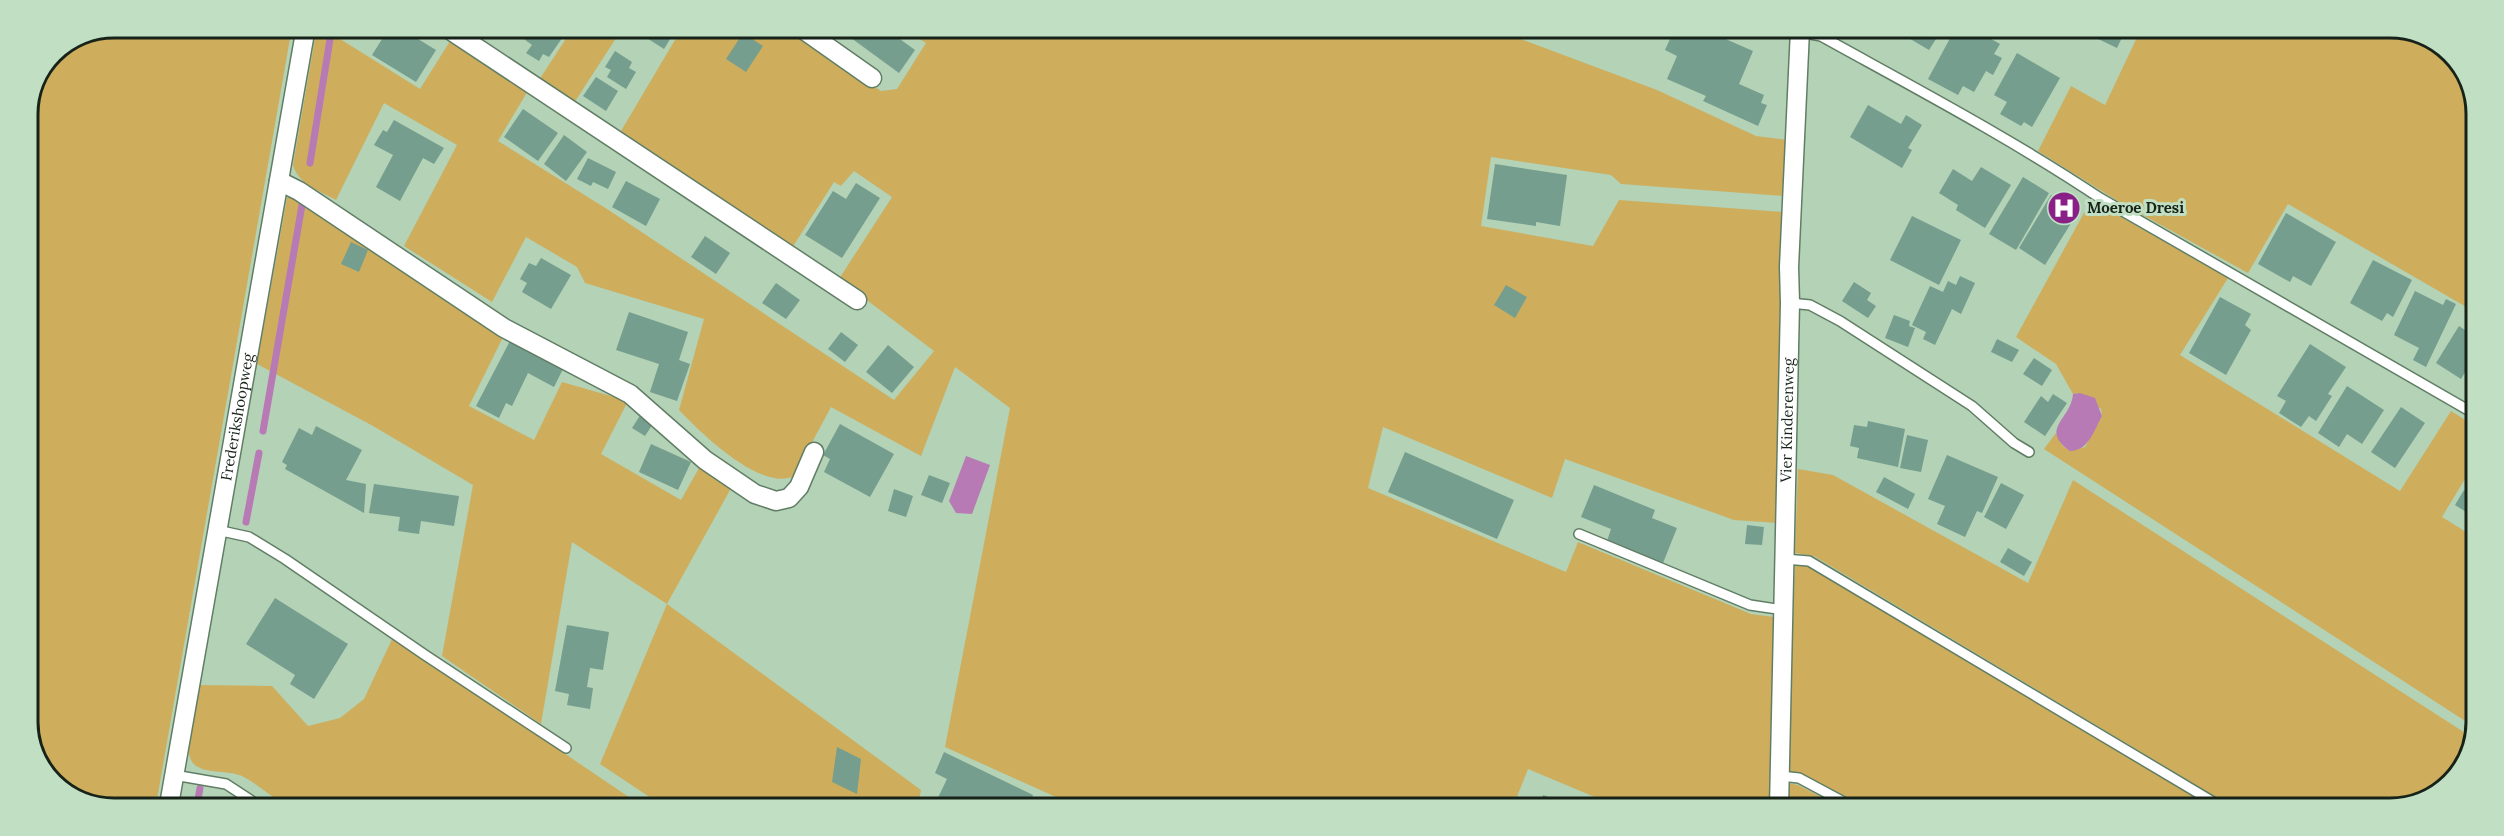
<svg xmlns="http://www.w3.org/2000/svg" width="2504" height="836" font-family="Lora,serif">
  <rect width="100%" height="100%" fill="#b3d2b6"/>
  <!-- green -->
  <g fill="#ceae5d">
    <polygon points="114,27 292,27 156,805 86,805 45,775 27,728 27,108 53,52"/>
    <path d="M317,27H321L420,89L452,38L529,89L498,141L607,209L894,400L934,351L839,279L892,197L854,171L841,186L834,182L792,248L621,131L682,28H783L881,91L897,89L926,43L903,29L1497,30L1657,90L1756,136L1787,140L1785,196L1621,184L1611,175L1491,157L1481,226L1593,246L1619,200L1785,212L1778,523L1734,520L1565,459L1552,498L1383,427L1368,488L1566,572L1578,542L1751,614L1774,617L1769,808L1608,807L1609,803L1528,769L1513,807L1065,806L1067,802L945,747L1010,408L955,367L921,456L831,407L794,476C761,492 701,433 679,410L704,319L585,283L577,267L526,237L492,302L404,246L457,145L384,103L336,200C320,191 298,184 293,165Z"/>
    <polygon points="573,28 614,28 620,32 574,103 539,80"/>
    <polygon points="2140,31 2418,31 2459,61 2477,108 2475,312 2288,204 2248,273 2121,203 2038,151 2071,86 2105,105"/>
    <polygon points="293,193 508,327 469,406 534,440 562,382 628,401 601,454 681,500 703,461 735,481 667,604 921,790 918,806 663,806 600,764 667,604 572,542 541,724 442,656 473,485 373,426 257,364 287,198"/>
    <polygon points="2091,200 2228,278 2180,355 2400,491 2451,411 2475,426 2474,464 2442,517 2474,537 2473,726 2044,449 2056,433 2062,445 2070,451 2085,447 2102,416 2101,409 2080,393 2073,394 2056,364 2016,337"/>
    <polygon points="1798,469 1833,475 2028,583 2073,480 2473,738 2473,750 2443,791 2391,809 2236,809 1814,556 1795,553"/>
    <polygon points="1795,564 1808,566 2215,809 1868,808 1801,773 1788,773"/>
    <path d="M393,637L642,806L284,805C271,796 257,784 242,776C228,770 209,774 196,766C179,755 195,703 198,685L272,686L308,726L340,718L364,699Z"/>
    <polygon points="1787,783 1798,785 1842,808 1786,808"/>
  </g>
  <!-- water -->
  <g fill="#b77ab4">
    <path d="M2080,393L2095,398L2102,416C2094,431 2088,451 2070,451C2039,428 2071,420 2073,394Z"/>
    <polygon points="966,456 990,465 972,514 956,513 949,501"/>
  </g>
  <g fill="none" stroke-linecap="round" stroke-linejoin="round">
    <!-- stream -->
    <g stroke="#b77ab4" stroke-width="7">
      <polyline points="310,163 332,27"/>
      <polyline points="263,431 302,205"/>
      <polyline points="246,522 259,453"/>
      <polyline points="197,805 200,788"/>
    </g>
  </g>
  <!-- building -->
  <g fill="#759e8e">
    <polygon points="389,28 400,28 436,50 416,82 372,55"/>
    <polygon points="522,28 569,28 549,57 543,54 539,61 526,53 532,45 524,39 526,36 520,31"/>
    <polygon points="631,28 677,28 664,49"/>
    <polygon points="852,28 886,29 915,50 899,73 847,35"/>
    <polygon points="1674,30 1690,32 1705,30 1753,51 1739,84 1764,95 1761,103 1767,105 1758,126 1703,101 1706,96 1667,79 1677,56 1665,50"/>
    <polygon points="1911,31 1941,31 1929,50 1907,37"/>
    <polygon points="1954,31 1977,31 2000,44 1994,54 2002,58 1993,75 1986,71 1974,92 1963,86 1958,95 1928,79"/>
    <polygon points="2094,31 2125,31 2117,48 2092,36"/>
    <polygon points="743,33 763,46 746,72 726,59"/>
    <polygon points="615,51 632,62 629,68 636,72 626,89 607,77 611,70 605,67"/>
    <polygon points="2017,53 2060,78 2032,127 2024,122 2021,126 2000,114 2007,102 1994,95"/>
    <polygon points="596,77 618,91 606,111 583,96"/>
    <polygon points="1868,105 1901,124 1906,115 1922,125 1908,148 1912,150 1902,168 1850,137"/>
    <polygon points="523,109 558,133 538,161 504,137"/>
    <polygon points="394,120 444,148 434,164 423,158 400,201 376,187 393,155 374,145 383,130 387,132"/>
    <polygon points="564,135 587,152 566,181 544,164"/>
    <polygon points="588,158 616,172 608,189 593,182 591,186 577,179"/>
    <polygon points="1495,164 1567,175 1560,226 1536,222 1536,226 1487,219"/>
    <polygon points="1981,167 2011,185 1985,228 1956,210 1958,205 1939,193 1953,169 1972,181"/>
    <polygon points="2023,177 2049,193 2016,250 1989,234"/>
    <polygon points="626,181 660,199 646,226 612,207"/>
    <polygon points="856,183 880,198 842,258 805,235 833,191 846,199"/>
    <polygon points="2051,195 2078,212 2045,265 2019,248"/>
    <polygon points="2286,213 2336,242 2311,286 2293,276 2290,282 2258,264"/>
    <polygon points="1912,216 1961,240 1939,285 1890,260"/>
    <polygon points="705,236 730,253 716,274 691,257"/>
    <polygon points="351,242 368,250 359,272 341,264"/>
    <polygon points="541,258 571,275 551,309 522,292 527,283 520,279 529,263 536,266"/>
    <polygon points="2373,260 2412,280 2393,317 2387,313 2382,321 2350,303"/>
    <polygon points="1960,276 1975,283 1961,314 1952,309 1935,345 1923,339 1926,332 1912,325 1930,286 1943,292 1948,281 1956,285"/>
    <polygon points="1854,282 1871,293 1867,300 1876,306 1868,318 1842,301"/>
    <polygon points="776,283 800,300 786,319 762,303"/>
    <polygon points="1506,285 1527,297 1515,318 1494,305"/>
    <polygon points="2415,291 2443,305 2446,299 2456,304 2426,367 2413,360 2419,348 2394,335"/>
    <polygon points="2220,297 2251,314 2245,325 2251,330 2226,375 2189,353"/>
    <polygon points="629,312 688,332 679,360 690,364 677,401 650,392 659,364 616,350"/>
    <polygon points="1894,315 1910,321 1909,326 1915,328 1908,347 1885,338"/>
    <polygon points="2459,326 2475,337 2475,356 2461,379 2436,363"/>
    <polygon points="841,332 858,345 845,362 828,349"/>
    <polygon points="511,339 564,367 554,387 528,373 512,406 506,403 499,418 476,406"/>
    <polygon points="1997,339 2019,350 2012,362 1991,352"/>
    <polygon points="2310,344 2346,367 2328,394 2332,396 2316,421 2309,416 2301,427 2279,413 2286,401 2277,396"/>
    <polygon points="888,345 914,367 892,393 866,372"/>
    <polygon points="2034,358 2052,370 2042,386 2023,374"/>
    <polygon points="2347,386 2384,410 2362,444 2347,434 2339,447 2318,433"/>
    <polygon points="2053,394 2067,403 2045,436 2024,422 2041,396 2048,402"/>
    <polygon points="2401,407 2425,423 2395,468 2371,452"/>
    <polygon points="641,414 654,422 645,436 632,428"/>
    <polygon points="1868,421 1905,429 1898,467 1857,458 1859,448 1850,446 1854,425 1867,427"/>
    <polygon points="840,424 894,454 870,497 824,472 830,459 823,455"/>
    <polygon points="316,426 362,450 346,480 366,484 364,513 285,469 287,465 282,462 299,428 312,435"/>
    <polygon points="1907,435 1928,440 1921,472 1900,468"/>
    <polygon points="651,444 691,462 678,490 639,472"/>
    <polygon points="1405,452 1514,500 1497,539 1388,492"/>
    <polygon points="1947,455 1998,477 1982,513 1977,511 1965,537 1937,524 1945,506 1928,499"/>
    <polygon points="929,475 950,483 942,503 921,495"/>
    <polygon points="1884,477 1915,494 1908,509 1876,492"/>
    <polygon points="2001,483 2024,495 2006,529 1984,517"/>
    <polygon points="374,484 459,496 454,526 421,521 419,534 398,531 400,517 369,513"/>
    <polygon points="1594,485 1655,510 1652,518 1677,528 1663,563 1607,541 1611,529 1581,517"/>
    <polygon points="894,489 913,496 906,517 888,511"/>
    <polygon points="2464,490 2474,497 2474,517 2455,505"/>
    <polygon points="1747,525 1764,527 1762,545 1745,544"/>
    <polygon points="2008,548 2032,562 2024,576 2000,562"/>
    <polygon points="275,598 348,644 314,699 290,684 295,675 246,644"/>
    <polygon points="567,625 609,632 603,670 590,668 587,687 593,688 590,709 567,705 569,694 555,691"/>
    <polygon points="837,747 861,759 857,794 832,782"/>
    <polygon points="944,752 1033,795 1030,802 1040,806 934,806 947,779 935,773"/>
    <polygon points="1543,795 1579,807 1526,807 1528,799 1541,802"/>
  </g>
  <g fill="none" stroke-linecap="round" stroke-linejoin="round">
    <!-- service casing -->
    <g stroke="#617e65" stroke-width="12">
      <g id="service">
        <path d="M1800,32L1821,36C1915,88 2010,138 2100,198L2475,414"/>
        <polyline points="1790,303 1810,305 1840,321 1972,406 2014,443 2029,452"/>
        <polyline points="217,530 249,537 285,559 425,655 566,748"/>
        <polyline points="1579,534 1750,605 1783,610"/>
        <polyline points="1784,559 1809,561 2225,809"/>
        <polyline points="174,775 226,784 258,805"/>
        <polyline points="1780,776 1799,778 1855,808"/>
      </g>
    </g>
    <!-- minor casing -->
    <g stroke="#617e65" stroke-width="21">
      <g id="minor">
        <polyline points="447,28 857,300"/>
        <polyline points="801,28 872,78"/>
        <polyline points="279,181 299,191 504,328 630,394 705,460 755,494 776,501 789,498 799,487 814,452"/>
        <path id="s1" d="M169,805L306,27"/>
        <path id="s2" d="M1779,808L1790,303L1789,267L1800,30"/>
      </g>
    </g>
    <!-- service -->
    <use href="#service" stroke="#fff" stroke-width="9"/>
    <!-- minor -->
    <use href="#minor" stroke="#fff" stroke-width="18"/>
  </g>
  <!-- icons -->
  <defs>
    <g id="hospital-disc" transform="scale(1.725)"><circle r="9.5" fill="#882087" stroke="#c0dfc3"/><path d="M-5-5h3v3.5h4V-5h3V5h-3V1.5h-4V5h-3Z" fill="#fff"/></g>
  </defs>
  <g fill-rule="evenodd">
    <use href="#hospital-disc" x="2064" y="208"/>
  </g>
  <g text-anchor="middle" stroke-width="6" stroke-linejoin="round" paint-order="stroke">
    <!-- poi labels -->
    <g font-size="15" font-weight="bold" fill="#172319" stroke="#c0dfc3" text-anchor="start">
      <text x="2087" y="213">Moeroe Dresi</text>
    </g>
    <!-- street labels -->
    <g font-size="15" fill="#172319" stroke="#c0dfc3">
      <text dy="5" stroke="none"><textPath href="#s1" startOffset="394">Frederikshoopweg</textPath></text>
      <text dy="5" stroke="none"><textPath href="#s2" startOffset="388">Vier Kinderenweg</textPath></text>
    </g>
  </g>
  <!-- crop -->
  <path d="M0 0H2504V836H0ZM114 38H2390A76 76 0 0 1 2466 114V722A76 76 0 0 1 2390 798H114A76 76 0 0 1 38 722V114A76 76 0 0 1 114 38Z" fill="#c0dfc3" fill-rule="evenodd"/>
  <path fill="none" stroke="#172319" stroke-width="3" d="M114 38H2390A76 76 0 0 1 2466 114V722A76 76 0 0 1 2390 798H114A76 76 0 0 1 38 722V114A76 76 0 0 1 114 38Z"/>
</svg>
